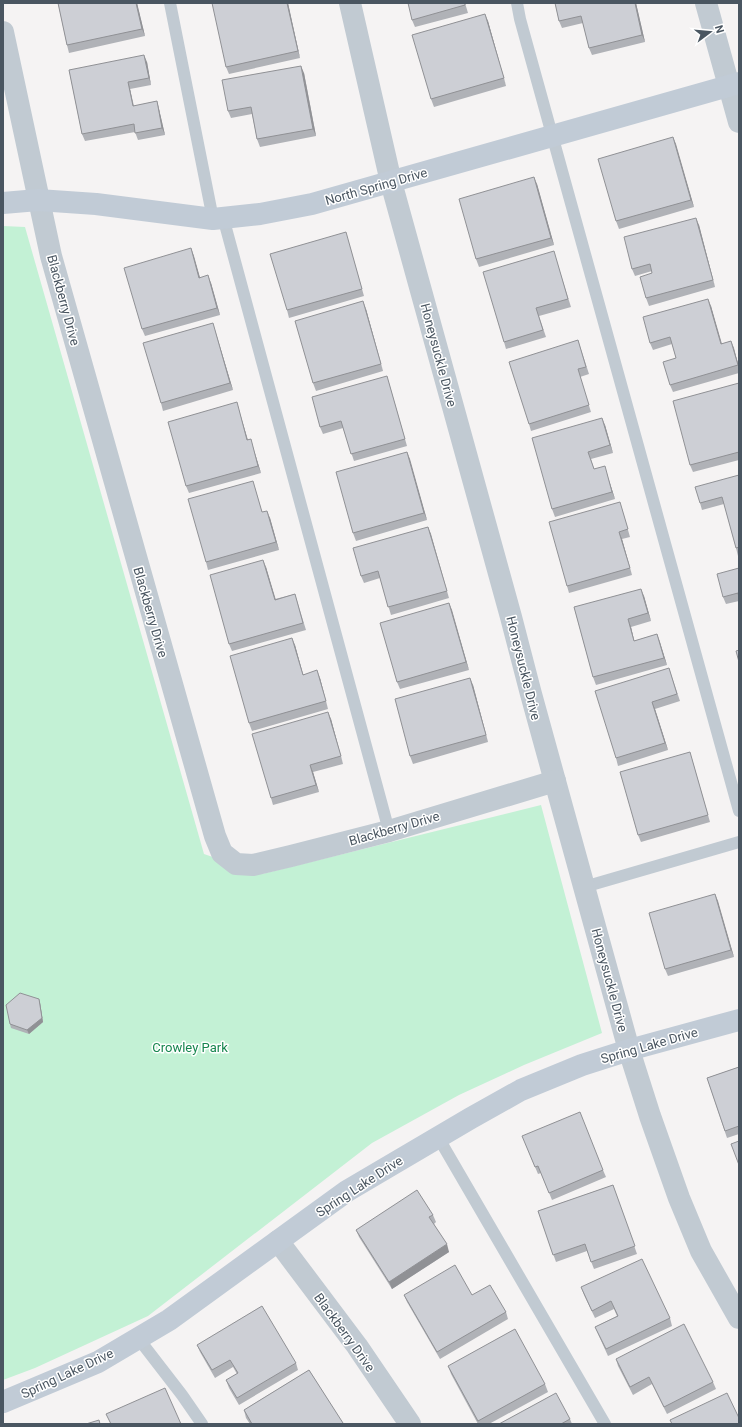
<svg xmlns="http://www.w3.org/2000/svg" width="742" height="1427" font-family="Roboto,sans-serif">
  <rect width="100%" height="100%" fill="#f5f3f3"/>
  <!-- green -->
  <polygon fill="#c3f1d5" points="3,226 25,227 204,854 262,874 541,805 602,1033 524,1065 459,1095 372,1143 148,1316 35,1368 3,1380"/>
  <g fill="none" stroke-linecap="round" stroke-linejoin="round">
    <!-- lane -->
    <g stroke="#c1cad2" stroke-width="12">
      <polyline points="170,3 213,219"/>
      <polyline points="517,3 520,19 739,811"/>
      <polyline points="223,217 389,831"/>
      <polyline points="584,887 739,842"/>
      <polyline points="438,1137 605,1424"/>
      <polyline points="138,1338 182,1395 202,1424"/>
    </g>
    <!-- street -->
    <g stroke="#c1cad2" stroke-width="22">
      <polyline points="350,3 391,182 511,617 531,694 629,1050 650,1116 679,1198 701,1251 739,1318"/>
      <polyline points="706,3 739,122"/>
      <polyline points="3,32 51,256 215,836 222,853 236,864 253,865 291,856 389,831 555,781"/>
      <polyline points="278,1241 357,1346 410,1424"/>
    </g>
    <!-- secondary -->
    <g stroke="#c1cbd6" stroke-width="22">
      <polyline points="3,203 38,200 96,204 213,219 260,214 312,204 739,83"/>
      <polyline points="3,1402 98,1362 169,1320 347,1191 471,1118 521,1090 582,1065 629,1050 739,1020"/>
    </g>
  </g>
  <!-- wall -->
  <g fill="#b0b2b7">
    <polygon points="58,3 137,3 145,36 69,53 67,45"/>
    <polygon points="288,3 300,58 229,74 226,67"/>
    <polygon points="465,3 468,13 415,27 412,20"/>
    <polygon points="555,3 636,3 645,42 592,55 589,48 583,23 562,28 559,21"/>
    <polygon points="488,21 506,86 434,107 431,99"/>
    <polygon points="147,62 151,85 130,89 134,106 157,101 159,109 165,135 138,140 135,132 85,141 82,134 69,70"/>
    <polygon points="304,73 316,136 260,147 257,139 252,114 231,118 228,111"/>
    <polygon points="673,137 694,207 619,229 616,221"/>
    <polygon points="537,184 554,245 479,267 476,259"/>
    <polygon points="699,225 715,287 649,306 646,298 652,273 652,271 635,276 632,269"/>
    <polygon points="348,240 364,296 289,318 287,310"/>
    <polygon points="191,248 200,278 211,283 220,315 145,336 142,329"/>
    <polygon points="556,259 571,307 539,316 546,337 506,349 504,342"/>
    <polygon points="711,306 721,344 731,341 739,366 739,373 673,392 670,385 676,358 672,344 653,350 650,343"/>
    <polygon points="366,309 383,371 316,391 313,383"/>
    <polygon points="215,330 233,390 163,411 161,403"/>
    <polygon points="578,340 589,374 580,377 591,412 531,431 529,424"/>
    <polygon points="389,383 407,446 354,461 343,428 323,434 320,427"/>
    <polygon points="739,383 739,460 693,472 690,465"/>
    <polygon points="239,410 248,440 253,447 261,473 189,493 186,486"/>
    <polygon points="605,425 613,453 591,459 594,469 607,474 615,499 555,517 552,509"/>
    <polygon points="407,452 427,520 356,541 353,533"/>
    <polygon points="739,475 739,555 738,556 736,548 724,504 702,510 700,503"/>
    <polygon points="255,488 262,512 270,518 279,550 208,570 206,562"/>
    <polygon points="622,509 630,537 622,539 632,575 569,593 567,586"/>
    <polygon points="428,527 449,598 391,615 380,578 364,583 361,576"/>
    <polygon points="266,567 275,599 295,594 306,630 232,651 229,644"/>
    <polygon points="739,568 739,601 726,604 723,597"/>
    <polygon points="644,596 651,621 631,627 634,641 657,634 667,665 596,685 593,677 574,607"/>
    <polygon points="449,603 469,670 400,689 397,682"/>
    <polygon points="295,645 303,674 320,678 328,709 252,731 249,723"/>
    <polygon points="669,668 680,701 655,709 668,750 618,766 616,758"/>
    <polygon points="473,685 488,742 413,764 410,756"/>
    <polygon points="331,719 343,764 313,772 319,792 273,805 271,798"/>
    <polygon points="692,759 710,822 641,842 638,835"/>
    <polygon points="715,894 734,957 668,976 665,969"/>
    <polygon points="40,1003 43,1022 29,1034 11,1028 10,1024"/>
    <polygon points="739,1067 739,1134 727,1138 707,1078"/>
    <polygon points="525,1143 603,1170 606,1177 552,1200 541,1173 538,1174"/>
    <polygon points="613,1185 637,1254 594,1269 587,1251 556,1262 538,1211"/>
    <polygon points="433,1215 436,1222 434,1224 449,1252 392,1289 359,1237 356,1230"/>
    <polygon points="581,1287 670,1318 672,1326 608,1356 598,1334 595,1327 617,1316 614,1309 595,1318 584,1295"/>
    <polygon points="404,1295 472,1295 506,1312 508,1319 440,1359 407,1302"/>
    <polygon points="197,1345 296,1363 298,1370 239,1405 229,1388 226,1380 237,1374 233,1367 215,1378 200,1352"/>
    <polygon points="616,1359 713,1382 716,1389 667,1414 652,1384 633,1395 618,1366"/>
    <polygon points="448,1366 545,1384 548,1392 489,1424 478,1424 451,1374"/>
    <polygon points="309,1370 343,1424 250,1424 246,1418 244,1410"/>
    <polygon points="570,1419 572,1424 499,1424"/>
  </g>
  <!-- shaded-wall -->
  <g fill="#909195">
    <polygon points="136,3 137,3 145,36 142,29"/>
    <polygon points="287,3 288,3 300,58 298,51"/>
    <polygon points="635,3 636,3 645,42 642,35"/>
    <polygon points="485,14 488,21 506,86 504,78"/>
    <polygon points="144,55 147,62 151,85 149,78"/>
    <polygon points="301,66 304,73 316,136 313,129"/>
    <polygon points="128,82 130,89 135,114 133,106"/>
    <polygon points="157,101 159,109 165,135 162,128"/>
    <polygon points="673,137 676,144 694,207 691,200"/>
    <polygon points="534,177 537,184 554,245 551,238"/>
    <polygon points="696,218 699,225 715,287 713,280"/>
    <polygon points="191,248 194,256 202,285 199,278"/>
    <polygon points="208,275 211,283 220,315 217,308"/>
    <polygon points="708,299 711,306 724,351 721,344"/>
    <polygon points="363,301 366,309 383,371"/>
    <polygon points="213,323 215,330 233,390 230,383"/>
    <polygon points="731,341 734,348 739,368 738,365"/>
    <polygon points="237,402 239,410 250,448 247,440"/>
    <polygon points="602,418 605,425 613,453 610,445"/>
    <polygon points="251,439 253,447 261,473 258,466"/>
    <polygon points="407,452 410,459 427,520 424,513"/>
    <polygon points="605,466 607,474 615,499 612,492"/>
    <polygon points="267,511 270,518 279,550 276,542"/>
    <polygon points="428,527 431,534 449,598 447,591"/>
    <polygon points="619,532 622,539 632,575 630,568"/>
    <polygon points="263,560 266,567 278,607 275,600"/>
    <polygon points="641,589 644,596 651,621 648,613"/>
    <polygon points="449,603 452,610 469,670 466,662"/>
    <polygon points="628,619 631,627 636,648 634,641"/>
    <polygon points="657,634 660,642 667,665 664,658"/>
    <polygon points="292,638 295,645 305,682 303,675"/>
    <polygon points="317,670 320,678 328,709 326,701"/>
    <polygon points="470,678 473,685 488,742 486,735"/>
    <polygon points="652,702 655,709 668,750 665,743"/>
    <polygon points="328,712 331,719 343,764 341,756"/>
    <polygon points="310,765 313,772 319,792 316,785"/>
    <polygon points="715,894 718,901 734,957 731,950"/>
    <polygon points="39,999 40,1003 43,1022 29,1034 27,1030"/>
    <polygon points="447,1244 449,1252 392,1289 389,1282"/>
  </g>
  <!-- building -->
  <g fill="#cdcfd5" stroke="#909195">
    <polygon points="58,3 136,3 142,29 67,45"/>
    <polygon points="212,3 287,3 298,51 226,67"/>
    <polygon points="408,3 465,3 465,5 412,20"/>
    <polygon points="555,3 635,3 642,35 589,48 581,16 559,21"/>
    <polygon points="485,14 504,78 431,99 412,35"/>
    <polygon points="144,55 149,78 128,82 133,106 157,101 162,128 135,133 134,124 82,134 69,70"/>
    <polygon points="301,66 313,129 257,139 251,107 228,111 222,80"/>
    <polygon points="673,137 691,200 616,221 598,159"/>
    <polygon points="534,177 551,238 476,259 459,199"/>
    <polygon points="696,218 713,280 646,298 640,277 652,273 650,264 632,269 624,237"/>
    <polygon points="346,232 362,289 287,310 270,254"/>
    <polygon points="191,248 199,278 208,275 217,308 142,329 124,268"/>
    <polygon points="554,251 568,299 536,308 543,330 504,342 483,272"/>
    <polygon points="708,299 721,344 731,341 738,365 670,385 663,362 676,358 670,337 650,343 643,317"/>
    <polygon points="363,301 381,364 313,383 295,321"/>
    <polygon points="213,323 230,383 161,403 143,343"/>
    <polygon points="578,340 586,367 578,369 589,405 529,424 509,362"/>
    <polygon points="387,376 405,439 351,454 341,421 320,427 312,397"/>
    <polygon points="739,383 739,452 690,465 673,401"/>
    <polygon points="237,402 247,440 251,439 258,466 186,486 168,422"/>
    <polygon points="602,418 610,445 588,452 594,469 605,466 612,492 552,509 532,438"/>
    <polygon points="407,452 424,513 353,533 336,472"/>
    <polygon points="739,475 739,547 736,548 722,497 700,503 695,487"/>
    <polygon points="253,481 262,512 267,511 276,542 206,562 188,499"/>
    <polygon points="620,502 628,529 619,532 630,568 567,586 549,522"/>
    <polygon points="428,527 447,591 388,607 378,571 361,576 353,548"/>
    <polygon points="263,560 275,600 295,594 303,623 229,644 210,575"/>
    <polygon points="739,568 739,598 738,593 723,597 717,574"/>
    <polygon points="641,589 648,613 628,619 634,641 657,634 664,658 593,677 574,607"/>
    <polygon points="449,603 466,662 397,682 380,623"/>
    <polygon points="292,638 303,675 317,670 326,701 249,723 230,656"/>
    <polygon points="739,650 739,662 736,651"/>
    <polygon points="669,668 677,694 652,702 665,743 616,758 595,691"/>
    <polygon points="470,678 486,735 410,756 395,699"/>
    <polygon points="328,712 341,756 310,765 316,785 271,798 252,734"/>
    <polygon points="690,752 708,815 638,835 620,772"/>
    <polygon points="715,894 731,950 665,969 649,913"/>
    <polygon points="20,993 39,999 42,1018 27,1030 10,1024 6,1005"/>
    <polygon points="739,1067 739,1126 725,1131 707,1078"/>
    <polygon points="580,1112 603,1170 549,1193 538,1166 535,1167 522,1136"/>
    <polygon points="739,1141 739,1165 731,1144"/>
    <polygon points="613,1185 635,1246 591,1262 585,1244 553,1255 538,1211"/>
    <polygon points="417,1190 433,1215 429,1217 447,1244 389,1282 356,1230"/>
    <polygon points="642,1259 670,1318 606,1349 595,1327 618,1316 611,1301 592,1311 581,1287"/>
    <polygon points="455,1265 472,1295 490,1285 506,1312 437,1352 404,1295"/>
    <polygon points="262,1306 296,1363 237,1398 226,1380 238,1373 230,1360 212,1370 197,1345"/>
    <polygon points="684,1324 713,1382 664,1407 649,1377 630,1387 616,1359"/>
    <polygon points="515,1329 545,1384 478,1421 448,1366"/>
    <polygon points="309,1370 343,1423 342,1424 280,1424 280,1423 279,1424 252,1424 244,1410"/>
    <polygon points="165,1388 181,1424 111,1424 106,1414"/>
    <polygon points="556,1393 570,1419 561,1424 499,1424"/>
    <polygon points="727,1393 739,1418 739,1424 672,1424 670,1420"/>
    <polygon points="99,1420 100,1424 86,1424"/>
  </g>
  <g text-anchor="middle" stroke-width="3" stroke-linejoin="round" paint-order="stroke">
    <!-- street labels -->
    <g font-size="13" fill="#4a5661" stroke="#fff">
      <text transform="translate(376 186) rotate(-16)" y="5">North Spring Drive</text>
      <text transform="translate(64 300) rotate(75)" y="5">Blackberry Drive</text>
      <text transform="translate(439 355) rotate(75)" y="5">Honeysuckle Drive</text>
      <text transform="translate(151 612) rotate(74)" y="5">Blackberry Drive</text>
      <text transform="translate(524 668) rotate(76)" y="5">Honeysuckle Drive</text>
      <text transform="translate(394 828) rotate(-16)" y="5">Blackberry Drive</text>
      <text transform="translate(610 980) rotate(75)" y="5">Honeysuckle Drive</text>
      <text transform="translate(649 1045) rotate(-16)" y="5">Spring Lake Drive</text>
      <text transform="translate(359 1186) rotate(-33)" y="5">Spring Lake Drive</text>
      <text transform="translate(345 1332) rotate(54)" y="5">Blackberry Drive</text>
      <text transform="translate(67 1373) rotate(-25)" y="5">Spring Lake Drive</text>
    </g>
    <!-- park labels -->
    <g font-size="13" fill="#17864f" stroke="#fff">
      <text x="190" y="1052">Crowley Park</text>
    </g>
  </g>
  <!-- border -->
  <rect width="742" height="1427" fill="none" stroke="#4a5661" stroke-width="8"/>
  <!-- north arrow -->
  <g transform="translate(710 32) rotate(74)" stroke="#ffffff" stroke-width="3" paint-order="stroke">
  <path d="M0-3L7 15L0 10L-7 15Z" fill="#4a5661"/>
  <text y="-6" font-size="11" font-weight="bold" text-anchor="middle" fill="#4a5661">N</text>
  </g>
</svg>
